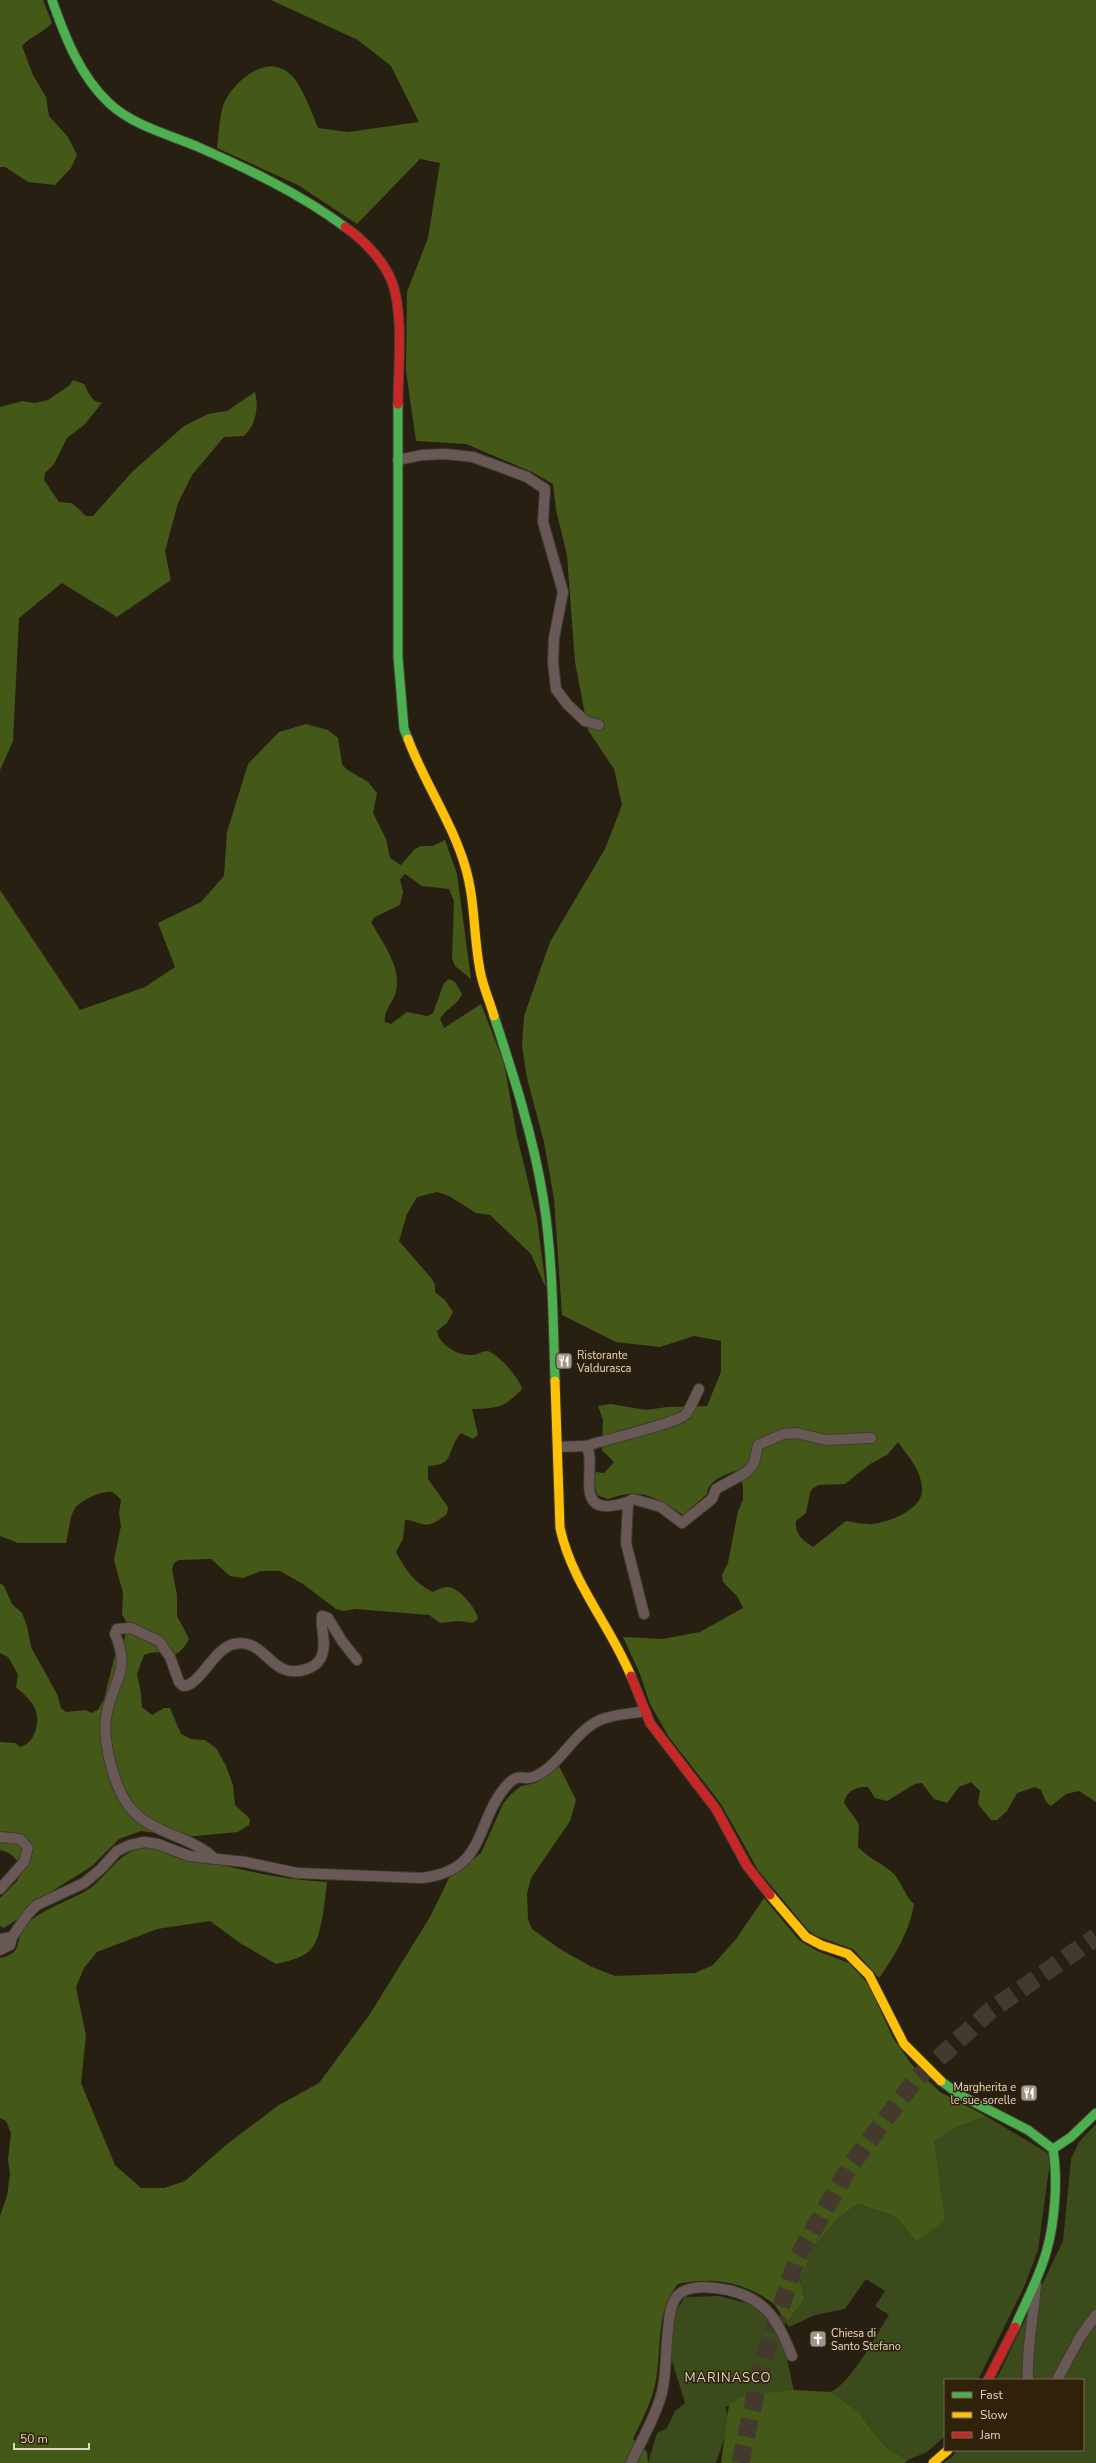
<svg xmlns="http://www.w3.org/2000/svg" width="1096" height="2463" font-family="'Nunito Sans',sans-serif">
  <rect width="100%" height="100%" fill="#271f12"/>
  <!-- green -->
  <g fill="#3b4b1c">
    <path d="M986,2116L1051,2155L1038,2250L1024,2287L978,2380H945V2436L927,2452L908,2460L887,2448L872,2431L859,2412L831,2392C852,2381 875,2337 889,2315L875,2306L885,2291L866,2279L845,2309L815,2315L789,2327L786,2323L805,2299L800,2281L815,2245L838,2218L858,2204L896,2217L916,2241L934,2142L955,2128Z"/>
    <polygon points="1096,2124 1096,2463 943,2463 953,2456 956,2450 1083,2450 1083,2380 996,2380 1063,2241 1071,2159 1079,2142"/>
    <polygon points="719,2296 754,2305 778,2317 794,2391 757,2396 725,2407 730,2421 716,2463 648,2463 657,2433 667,2428 675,2411 685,2403 665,2338 673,2315 685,2297"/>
  </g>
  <!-- forest -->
  <g fill="#445918" fill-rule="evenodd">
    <path d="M0,0H43L52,23C43,33 31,36 22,46L33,75L46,97L49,116L68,137L77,155L71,168L55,185L28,182L5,167H0Z"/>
    <path d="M271,0H1096V1802L1079,1791L1066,1794L1051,1806L1046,1802L1041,1790L1035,1787L1017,1793L1007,1811L997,1820H991L978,1804L980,1791L971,1782L959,1787L947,1803L934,1799L922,1783L915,1784L887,1801L875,1798L868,1787C856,1786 846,1791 844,1803L859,1824L858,1847C868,1858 882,1863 893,1873C902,1882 904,1895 914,1904C910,1930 895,1956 879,1978L853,1949L816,1936L808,1930L758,1870L721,1804L669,1737L650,1704L640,1674L623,1637L662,1639L700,1632L743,1608L737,1596L723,1582L722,1575L728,1563L738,1511L743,1500V1486L738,1470C725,1475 709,1479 707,1494L683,1515C656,1497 641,1487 608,1499L597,1495L594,1480L596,1472L604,1473L614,1462L602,1450L603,1420L598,1406L611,1404L646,1410L667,1407L707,1406L721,1372V1341L694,1336L660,1347L616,1342L562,1315L554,1199L544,1142L527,1078L522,1046L524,1016L550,942L605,849L622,805L614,769L588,730L575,662L567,555L556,510L553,484L532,472L466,444L416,441L406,371L407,292L428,238L440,163L420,159L357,224L298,185L217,148C219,135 219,119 223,106C231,83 266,52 290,74C301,83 313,115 318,128L348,132L419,122L391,66L358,40ZM898,1442C908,1456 921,1470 922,1488C924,1509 890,1522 873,1524C865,1525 854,1522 846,1521L813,1547C803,1541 794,1533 796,1521L806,1513L810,1493L813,1488L819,1485L845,1484L870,1464L887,1455Z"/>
    <path d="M73,380L84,384C89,393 91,402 102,403L84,425L67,438L54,464L45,473L44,480L59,502L72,503L86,516H93L132,472L184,426L208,414L227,411L255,392C259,406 256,425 244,436L224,437L192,475L178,503L165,551L171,580L117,617L62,583L19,618L13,741L0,770V407L22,401L35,403L48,400L70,385Z"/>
    <path d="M306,724L328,730L338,738L342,764L346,769L368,782L377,793L373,813L386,839L390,858L401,865L415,849L421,846H433L445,840L457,874L471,979L455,966L452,959L454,901L449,889L422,886L405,874L400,879L403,892L400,905L375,917L371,922C382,942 402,967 396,991C394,1002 383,1010 385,1022L391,1024L407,1012L427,1016L433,1013L444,983L449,979L455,982L462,994C458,1005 446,1008 440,1019L444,1028L481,1004L504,1063L517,1136L537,1219L546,1288L531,1254L490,1215L476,1213L449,1196L437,1192L417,1197L407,1214L399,1241L432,1279L435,1285V1292L445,1300L453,1312L447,1323L437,1331C439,1345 458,1356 472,1355C478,1355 482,1351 487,1351C497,1352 521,1380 522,1389C504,1408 498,1408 472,1409L478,1435L473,1439L461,1433C445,1452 456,1465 428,1466V1479L448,1507L447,1514C442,1517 436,1523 430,1524C422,1527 414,1519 405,1520L403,1539L396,1552C405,1569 415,1584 433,1592C437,1590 443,1587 447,1587C458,1586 477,1609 478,1619L473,1623L459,1621L440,1623L429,1615L356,1609L343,1611L336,1609L303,1584L280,1571H261L243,1578L230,1576L211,1559L179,1560L174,1563L172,1569L177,1595V1616L189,1639C174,1668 166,1645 144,1655L137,1674L141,1693L142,1707L152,1715L164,1708H170L181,1734L191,1739L205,1740L216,1748L226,1766L233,1785L235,1805L250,1819L249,1825L238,1832L185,1837L141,1831L119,1839L92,1866L54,1890L14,1927L16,1920L4,1928L0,1926V1898L17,1881L22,1871C17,1859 13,1853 0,1850V1742L15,1743L20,1747C36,1743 42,1718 33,1705C29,1698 21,1692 16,1687L18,1674L8,1657L0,1653V1583L4,1586L12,1604L22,1613L27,1626L31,1647L57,1694L61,1708L66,1712L86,1710L91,1713L98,1710L104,1699L115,1655L123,1644L128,1625L122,1614L123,1593L114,1560L121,1526L119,1513L121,1500C118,1497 116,1494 112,1492C103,1490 78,1501 74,1510C69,1519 69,1533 66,1543H18L0,1536V890L80,1010L145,987L175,967L158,923L201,902L224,876L227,832L248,764L279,732Z"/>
    <path d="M559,1766L576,1800L570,1821L531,1878L527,1894L528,1919L532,1929L560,1949L592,1967L615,1976L695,1973L713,1965L736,1939L764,1898L799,1940L817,1951L849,1963L869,1985L893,2038L912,2065L940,2092L986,2116L955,2128L934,2142L945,2221L916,2241L896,2217L858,2204L838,2218L815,2245L800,2281L805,2299L786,2323C782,2317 777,2305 770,2301C741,2281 711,2277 678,2284C654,2313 663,2350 655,2385C651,2403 641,2422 633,2439L647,2452L648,2463H0V2216L7,2196L10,2174L8,2160L11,2133L6,2121L0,2118V1958C24,1953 14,1942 24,1928C35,1911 72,1900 89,1889C105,1878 117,1856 135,1850C158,1843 166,1856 187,1861C199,1864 213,1863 226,1866C260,1874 292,1880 327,1882C325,1898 322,1936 312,1948C304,1958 288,1961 276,1964L240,1943L210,1921L157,1929L97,1952L84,1968L76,1987L86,2036L81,2083L115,2165L141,2188H164L185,2181L226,2145L279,2105L319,2083L370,2014L430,1917L449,1878L481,1853L503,1804L510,1795L521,1786L536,1783Z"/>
    <polygon points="792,2390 831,2392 859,2412 872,2431 887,2448 908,2460 905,2463 721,2463 729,2405 743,2396"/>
  </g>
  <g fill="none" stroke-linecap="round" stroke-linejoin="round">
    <!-- highway-tunnel -->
    <polyline stroke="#433a2d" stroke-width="18" stroke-dasharray="18 9" stroke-linecap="butt" points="740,2463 763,2362 797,2258 850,2166 916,2079 991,2010 1096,1937"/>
    <!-- street casing -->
    <g stroke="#433b31" stroke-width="12">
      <g id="street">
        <polyline points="398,460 422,455 446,454 473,457 527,477 545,489 543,522 563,592 554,638 553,662 556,689 567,704 585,721 599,725"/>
        <path d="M586,1446C603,1440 679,1423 686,1414C691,1407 695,1397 699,1389"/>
        <path d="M558,1447L586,1446C598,1462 574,1509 610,1506C618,1505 626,1504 633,1499L661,1507L682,1523L712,1499L716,1489L747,1472L754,1463L758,1445L783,1434L796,1433L826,1440L871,1438"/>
        <polyline points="628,1503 626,1543 644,1614"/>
        <polyline points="0,1837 20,1839 28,1848 24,1862 0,1889"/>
        <path d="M215,1859C192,1836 155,1835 132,1810C114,1790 101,1738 107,1712C114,1679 131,1670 115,1634L117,1629L131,1628L159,1641L170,1657L179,1682L183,1686C200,1686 214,1648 234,1644C267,1637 270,1682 307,1669C313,1667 320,1662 322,1655C327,1643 320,1628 322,1616L328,1618L342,1641L357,1660"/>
        <path d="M0,1939L12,1937L28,1914L37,1905L84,1883L101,1869L117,1851L130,1845L144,1842L158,1844L189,1856L245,1862L297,1873L421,1878C489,1871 473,1821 509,1783C520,1772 525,1782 536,1776C561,1764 575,1731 600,1720C614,1714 631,1714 645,1711"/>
        <polyline points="0,1950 10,1945 12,1937"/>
        <path d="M1028,2380C1026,2350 1034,2316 1036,2284"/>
        <polyline points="1057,2380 1080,2337 1096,2315"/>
        <path d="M631,2463C640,2443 652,2423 659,2402C667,2380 665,2354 668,2330C669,2319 670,2304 678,2295C689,2284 714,2287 728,2290C768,2299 778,2322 792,2356"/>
      </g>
    </g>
    <!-- fast casing -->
    <g stroke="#433b31" stroke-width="11">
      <g id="fast">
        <path d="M52,0C65,37 80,76 109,103C132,125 167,134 196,146C248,169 299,193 345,227"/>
        <polyline points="398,404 398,657 404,729 408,739"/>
        <path d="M494,1016C513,1074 533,1135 543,1197C553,1258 553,1320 555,1381"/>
        <path d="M941,2081L960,2095L1028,2130L1053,2149C1058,2179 1055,2223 1046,2253C1039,2278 1025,2303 1015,2327"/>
        <polyline points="1053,2149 1071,2137 1096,2113"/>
      </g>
    </g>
    <!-- slow casing -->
    <g stroke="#433b31" stroke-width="11">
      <g id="slow">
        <path d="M408,739C424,782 452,822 465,866C476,902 473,939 481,975C484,989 490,1002 494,1016"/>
        <path d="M555,1381L560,1528C572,1583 610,1625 631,1676"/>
        <polyline points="770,1895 806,1937 821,1945 848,1954 869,1975 904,2044 941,2081"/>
        <polyline points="933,2463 948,2450"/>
      </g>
    </g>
    <!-- jam casing -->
    <g stroke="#433b31" stroke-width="11">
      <g id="jam">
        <path d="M345,227C364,240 384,261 392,282C404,313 398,370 398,404"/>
        <polyline points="631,1676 650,1723 716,1809 747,1866 770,1895"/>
        <polyline points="988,2380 1015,2327"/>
      </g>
    </g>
    <!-- street -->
    <use href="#street" stroke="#695956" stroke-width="10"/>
    <!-- fast -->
    <use href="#fast" stroke="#4caf50" stroke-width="9"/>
    <!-- slow -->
    <use href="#slow" stroke="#ffc107" stroke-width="9"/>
    <!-- jam -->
    <use href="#jam" stroke="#c62828" stroke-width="9"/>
  </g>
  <!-- icons -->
  <defs>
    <g id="restaurant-square" transform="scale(0.9)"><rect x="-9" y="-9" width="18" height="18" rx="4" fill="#9f9689" stroke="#302109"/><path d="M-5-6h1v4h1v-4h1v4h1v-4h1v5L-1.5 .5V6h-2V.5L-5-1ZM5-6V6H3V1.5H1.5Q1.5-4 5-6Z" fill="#fff"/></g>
    <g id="church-square" transform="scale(0.9)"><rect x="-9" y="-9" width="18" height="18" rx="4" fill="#9f9689" stroke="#302109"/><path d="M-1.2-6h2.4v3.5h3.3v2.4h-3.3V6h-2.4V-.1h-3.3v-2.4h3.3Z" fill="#fff"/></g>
  </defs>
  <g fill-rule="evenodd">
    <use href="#restaurant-square" x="564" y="1361"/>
    <use href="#restaurant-square" x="1029" y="2093"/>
    <use href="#church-square" x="818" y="2339"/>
  </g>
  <g text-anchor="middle" stroke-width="3" stroke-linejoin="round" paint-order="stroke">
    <!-- poi labels -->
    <g font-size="11" fill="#e0d6c9" stroke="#302109" text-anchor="start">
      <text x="577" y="1359">Ristorante<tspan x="577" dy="13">Valdurasca</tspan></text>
      <text x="1016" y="2091" text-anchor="end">Margherita e<tspan x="1016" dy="13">le sue sorelle</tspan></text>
      <text x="831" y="2337">Chiesa di<tspan x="831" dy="13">Santo Stefano</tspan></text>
    </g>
    <!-- quarter labels -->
    <g font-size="13" letter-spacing="1" fill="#e0d6c9" stroke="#302109">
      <text x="728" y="2382">MARINASCO</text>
    </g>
  </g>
  <!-- legend -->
  <rect x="944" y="2379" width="140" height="72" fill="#302109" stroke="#766956"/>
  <rect x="952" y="2392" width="20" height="6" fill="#4caf50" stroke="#766956"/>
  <text x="980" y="2399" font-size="12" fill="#e0d6c9">Fast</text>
  <rect x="952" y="2412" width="20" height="6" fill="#ffc107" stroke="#766956"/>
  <text x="980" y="2419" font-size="12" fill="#e0d6c9">Slow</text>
  <rect x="952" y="2432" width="20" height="6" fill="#c62828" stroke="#766956"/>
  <text x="980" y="2439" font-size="12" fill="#e0d6c9">Jam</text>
  <!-- scale -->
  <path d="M14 2443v6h75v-6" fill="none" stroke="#e0d6c9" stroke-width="2"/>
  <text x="20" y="2443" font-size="12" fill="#e0d6c9" stroke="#302109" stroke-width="3" paint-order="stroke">50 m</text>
</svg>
